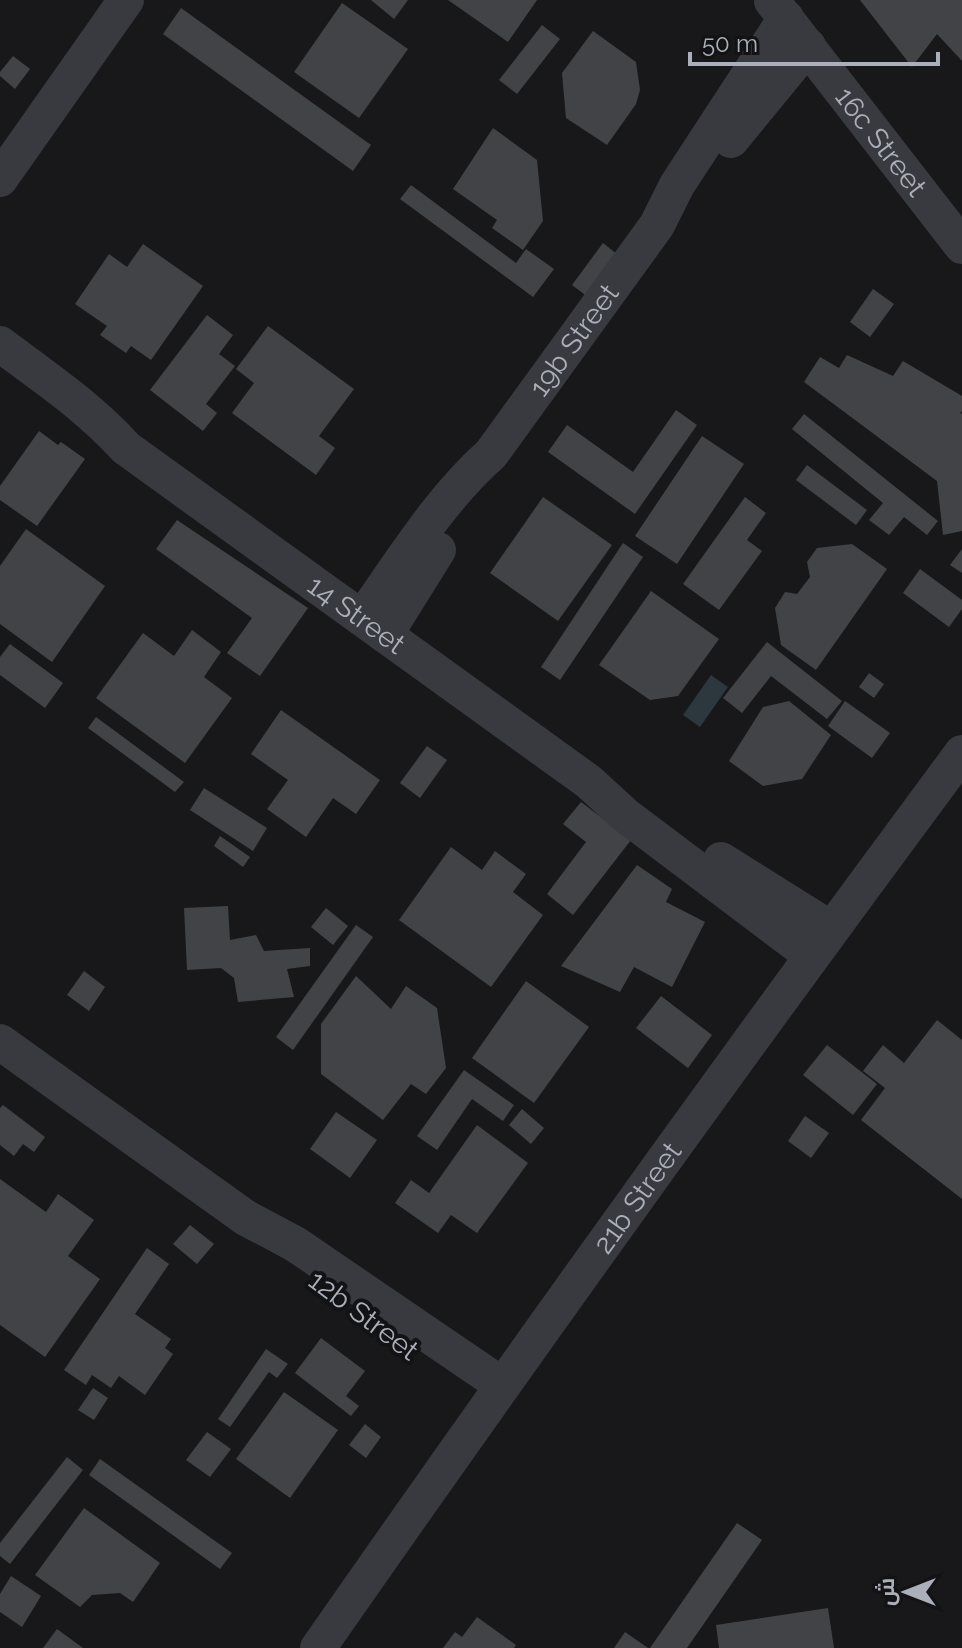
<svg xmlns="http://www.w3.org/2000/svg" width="962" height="1648" font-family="Raleway,Cairo,sans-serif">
  <rect width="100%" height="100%" fill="#18181a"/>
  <!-- water -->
  <polygon fill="#2d373e" points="711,675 728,687 700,727 683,715"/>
  <!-- building -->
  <g fill="#424347">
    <polygon points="371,0 408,0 394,19"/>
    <polygon points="448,0 537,0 508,42"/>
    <polygon points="860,0 962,0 962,61 937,34 912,67"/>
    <polygon points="342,3 408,49 359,118 294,72"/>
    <polygon points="181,8 371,145 353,171 163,34"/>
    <polygon points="542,25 560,39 517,94 499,80"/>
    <polygon points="593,31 636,62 640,90 636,104 607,145 566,118 562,73"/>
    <polygon points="13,56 30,69 15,89 0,76 0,72"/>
    <polygon points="493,128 537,160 543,221 523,250 492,228 497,220 453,189"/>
    <polygon points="411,185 516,263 526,249 554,269 533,297 400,199"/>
    <polygon points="603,243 618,255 588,297 572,285"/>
    <polygon points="143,244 203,286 151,360 131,346 126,353 100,335 107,326 75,304 109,254 127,267"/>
    <polygon points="873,289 894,304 870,337 850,322"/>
    <polygon points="207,315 233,335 219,354 235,366 206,404 217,413 203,431 150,390"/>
    <polygon points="268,326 354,389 319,436 335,448 316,475 232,413 254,383 236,369"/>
    <polygon points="847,355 893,376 903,361 962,396 962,411 960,413 962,414 962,531 943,535 937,481 804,382 820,357 839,368"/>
    <polygon points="676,410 697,425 635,514 548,452 567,425 633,472"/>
    <polygon points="804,414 938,521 927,535 904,517 889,535 869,520 883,503 792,429"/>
    <polygon points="39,431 58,445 61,442 85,459 37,526 0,500 0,486"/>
    <polygon points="702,436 744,464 677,564 635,536"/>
    <polygon points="807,465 867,510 856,525 796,480"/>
    <polygon points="543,497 612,545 558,621 490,573"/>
    <polygon points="745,497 766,513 747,540 762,551 719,610 683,584"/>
    <polygon points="177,520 308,608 260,676 227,653 252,618 156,549"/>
    <polygon points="26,529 105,586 52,662 0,624 0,566"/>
    <polygon points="623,543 643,557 560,680 541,667"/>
    <polygon points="852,544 887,569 816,670 781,645 775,608 785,592 797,594 810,577 807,562 817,548"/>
    <polygon points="962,549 962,573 950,565"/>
    <polygon points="920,569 962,600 962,609 949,627 903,593"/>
    <polygon points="651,591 719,639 678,696 650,700 599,665"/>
    <polygon points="192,630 221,652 204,677 232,698 185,763 96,698 143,633 174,656"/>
    <polygon points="767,642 842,701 827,719 771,676 742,713 723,698"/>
    <polygon points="10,644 63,683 45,708 0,675 0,657"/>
    <polygon points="869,673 884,684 874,698 859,687"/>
    <polygon points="789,701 831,735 802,779 763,786 729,761 763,707"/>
    <polygon points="845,701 890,733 872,758 828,726"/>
    <polygon points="281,710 380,780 356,814 333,798 306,837 267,809 288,780 251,754"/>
    <polygon points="96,717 184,782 175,792 88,728"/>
    <polygon points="427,746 447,760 420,798 400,783"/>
    <polygon points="204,788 267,828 253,851 190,810"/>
    <polygon points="581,802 631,840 573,915 547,894 586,842 563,824"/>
    <polygon points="220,836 250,857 243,867 214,846"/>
    <polygon points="451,847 482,870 495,851 526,874 513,892 543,915 491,987 399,920"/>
    <polygon points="637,865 672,889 666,902 705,922 672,987 634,967 620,992 561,966"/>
    <polygon points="228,906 230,940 256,935 264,951 310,948 310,966 287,969 294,997 238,1002 234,978 221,968 187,970 184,908"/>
    <polygon points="326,908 348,926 333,945 311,927"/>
    <polygon points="356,925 373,937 293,1050 276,1037"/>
    <polygon points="84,971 105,987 89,1011 67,995"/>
    <polygon points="356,976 391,1009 406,986 437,1008 446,1068 426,1094 411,1084 383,1120 321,1074 321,1024"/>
    <polygon points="526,981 589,1027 534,1103 472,1058"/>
    <polygon points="661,996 712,1035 688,1068 636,1028"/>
    <polygon points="937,1020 962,1040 962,1199 861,1120 885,1088 863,1071 883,1045 904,1063"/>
    <polygon points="827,1045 877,1084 853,1115 803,1075"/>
    <polygon points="464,1070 514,1105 503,1121 472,1099 437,1150 417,1136"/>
    <polygon points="3,1105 45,1137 34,1152 23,1144 14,1156 0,1145 0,1108"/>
    <polygon points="522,1109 544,1128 531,1144 509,1125"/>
    <polygon points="336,1112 377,1140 350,1178 310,1149"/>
    <polygon points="805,1116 829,1133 811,1158 788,1141"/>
    <polygon points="477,1125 528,1163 477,1233 451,1215 438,1233 395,1203 411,1180 429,1193"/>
    <polygon points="0,1179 46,1212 58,1194 94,1220 68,1256 100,1279 45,1357 0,1325"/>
    <polygon points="190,1225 214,1244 197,1264 173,1244"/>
    <polygon points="147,1248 169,1264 135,1314 171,1339 165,1348 173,1354 145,1395 119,1376 111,1388 92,1375 86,1385 64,1370"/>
    <polygon points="321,1338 365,1371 346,1396 359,1406 351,1416 295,1373"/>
    <polygon points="266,1349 288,1364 277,1378 269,1372 230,1427 218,1419"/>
    <polygon points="93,1388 108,1398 94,1420 78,1410"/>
    <polygon points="284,1392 338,1430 290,1498 236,1459"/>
    <polygon points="365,1424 381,1437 366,1458 349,1445"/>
    <polygon points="207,1432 231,1449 210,1477 186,1460"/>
    <polygon points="67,1457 83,1470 10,1564 0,1556 0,1543"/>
    <polygon points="100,1459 232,1553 220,1569 89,1475"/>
    <polygon points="84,1508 160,1563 133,1602 120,1593 92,1595 80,1607 35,1575"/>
    <polygon points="737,1523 762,1540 687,1648 650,1648"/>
    <polygon points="11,1576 41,1596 22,1627 0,1612 0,1594"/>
    <polygon points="828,1608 834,1648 719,1648 716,1625"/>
    <polygon points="477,1617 516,1645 514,1648 443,1648 455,1632 462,1637"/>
    <polygon points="57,1629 83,1648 43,1648"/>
    <polygon points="625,1632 648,1648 614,1648"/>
  </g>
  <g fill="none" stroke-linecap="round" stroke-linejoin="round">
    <!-- minor -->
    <g stroke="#393a3f" stroke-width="36">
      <path id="s1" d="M772,1L962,246"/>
      <polyline points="731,140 808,46"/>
      <polyline points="0,179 126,0"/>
      <path id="s2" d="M0,344C44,377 89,407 126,448L589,782L625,815L812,956"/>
      <path id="s3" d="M362,618C401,563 441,498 491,454L657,225L677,185L786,18"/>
      <polyline points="385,635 438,550"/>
      <polyline points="721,860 831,929"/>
      <polyline points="0,1042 246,1218 295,1244 502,1385"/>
      <path id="s4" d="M318,1648C528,1347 743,1048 962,753"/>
    </g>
  </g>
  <g text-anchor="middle" stroke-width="8" stroke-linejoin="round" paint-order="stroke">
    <!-- street labels -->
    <g font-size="28" fill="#aaafb9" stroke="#131315">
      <text dy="10" stroke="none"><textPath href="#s1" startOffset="178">16c Street</textPath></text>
      <text dy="10" stroke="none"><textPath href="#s3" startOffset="350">19b Street</textPath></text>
      <text dy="10" stroke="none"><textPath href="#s2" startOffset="448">14 Street</textPath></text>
      <text dy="10" stroke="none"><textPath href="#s4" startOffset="552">21b Street</textPath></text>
      <text transform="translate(364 1315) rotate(37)" y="10">12b Street</text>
    </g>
  </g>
  <!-- north arrow -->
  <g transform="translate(906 1592) rotate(270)" stroke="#131315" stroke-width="6" paint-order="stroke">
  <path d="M0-6L14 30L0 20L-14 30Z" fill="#aaafb9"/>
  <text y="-12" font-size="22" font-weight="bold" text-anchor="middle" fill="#aaafb9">ش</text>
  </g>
  <!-- scale -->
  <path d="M690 52v12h248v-12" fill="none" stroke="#aaafb9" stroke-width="4"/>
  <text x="702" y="52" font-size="24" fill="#aaafb9" stroke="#131315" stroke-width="6" paint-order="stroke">50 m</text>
</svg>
